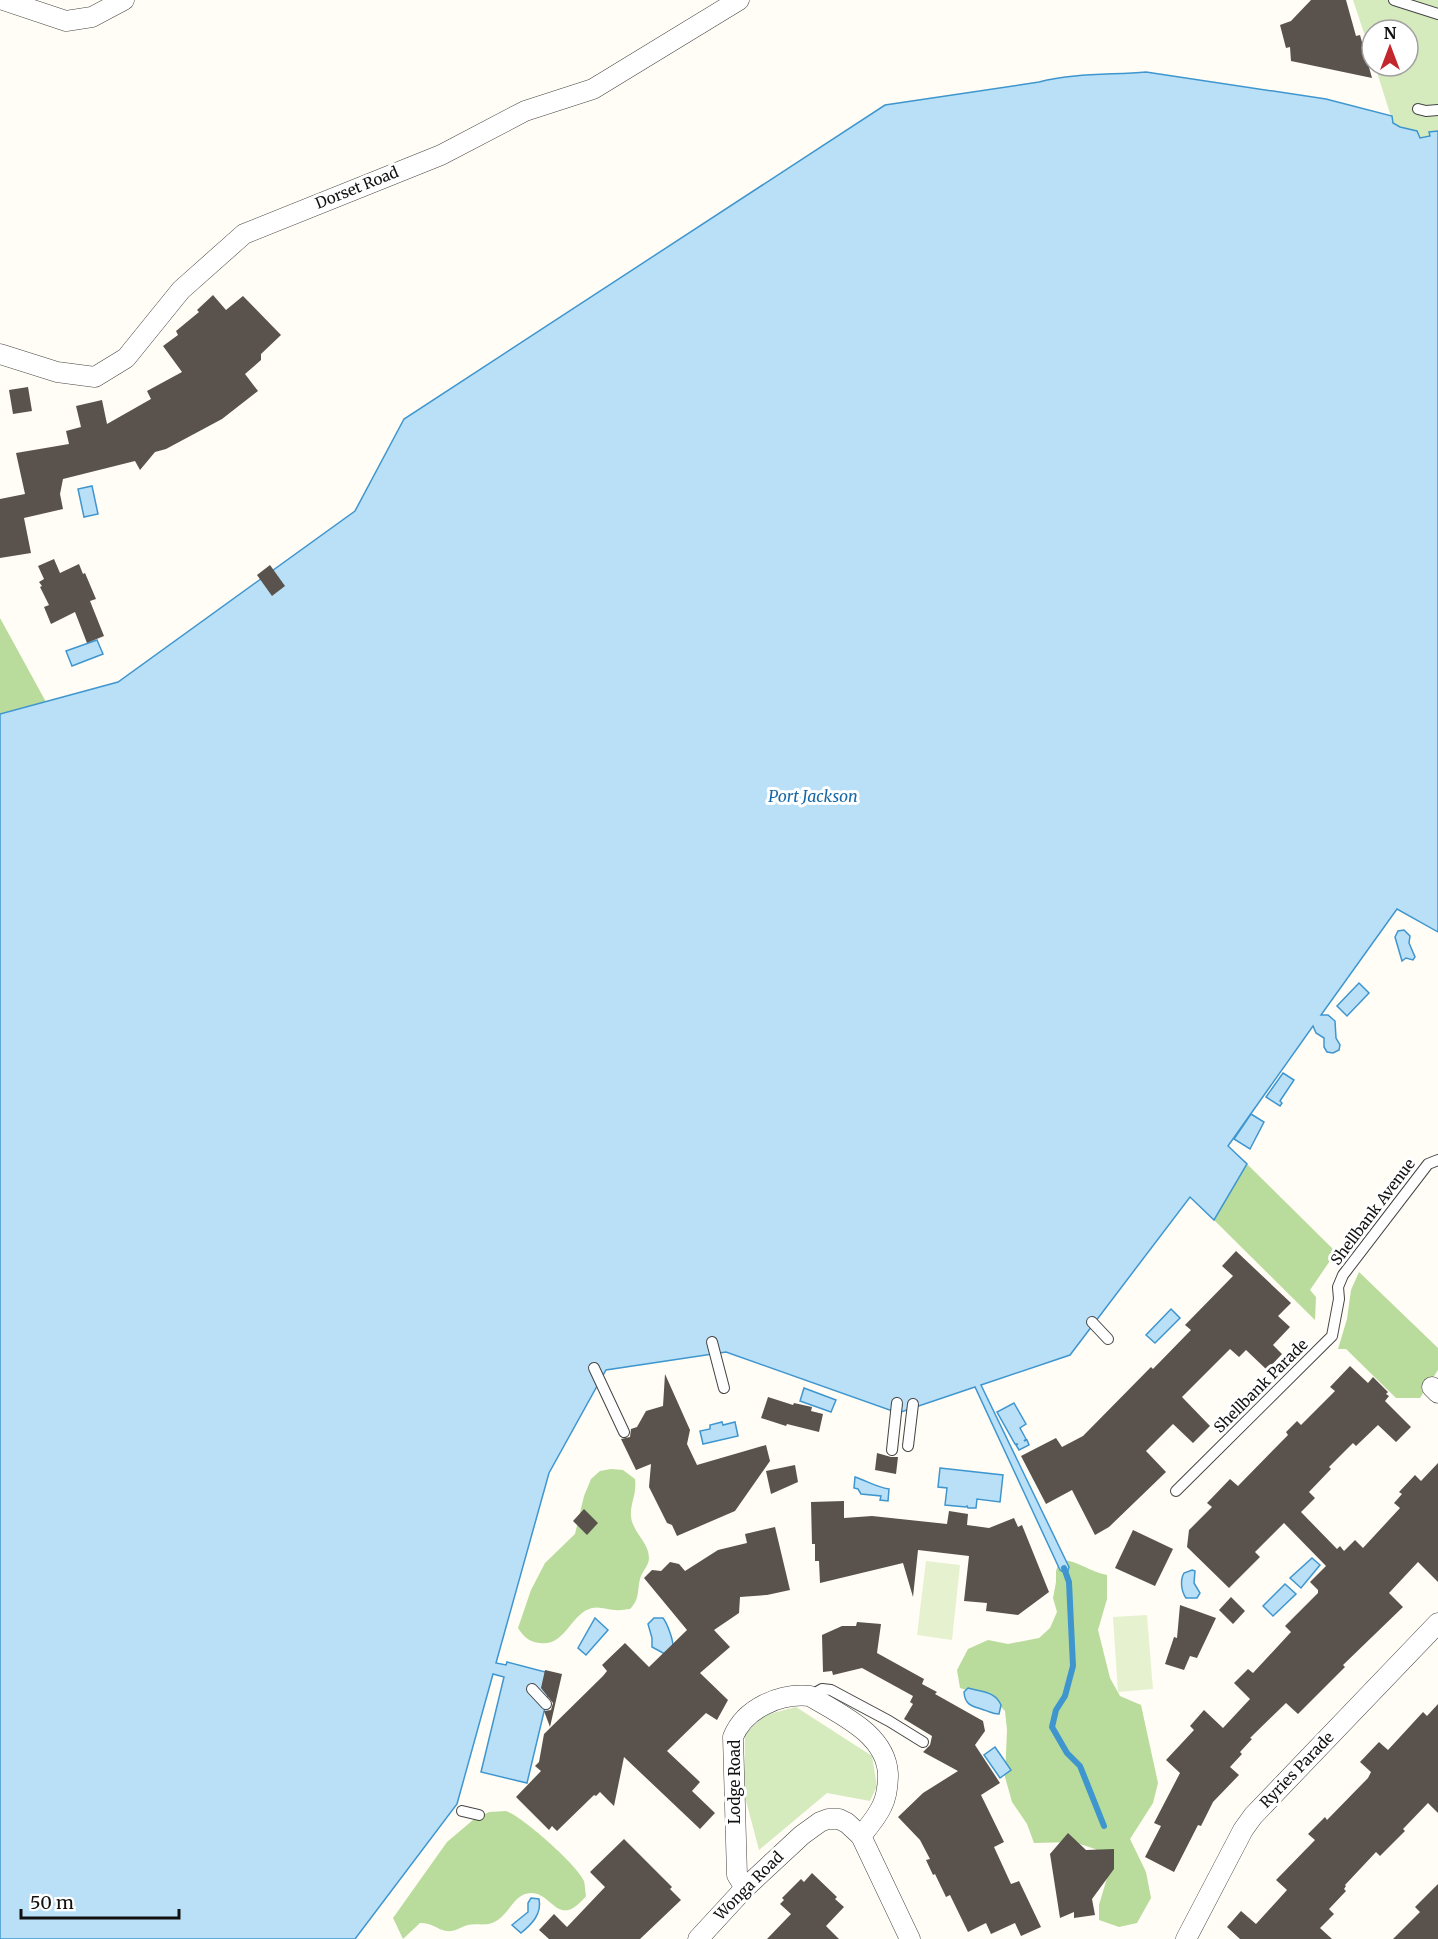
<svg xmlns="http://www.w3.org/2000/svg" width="1438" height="1939" font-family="Merriweather,serif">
  <rect width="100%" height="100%" fill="#fffdf5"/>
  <!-- green -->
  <g fill="#d5ebbd">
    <polygon points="1353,0 1438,0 1438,131 1437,131 1430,136 1420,138 1417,131 1400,127 1393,123 1375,66 1408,66 1408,30 1372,30 1372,57"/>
    <polygon points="796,1707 872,1756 877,1786 870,1801 827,1793 759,1850 744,1793 745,1734 765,1715"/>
  </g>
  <!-- forest -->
  <g fill="#b9dc9c">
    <polygon points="0,618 46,702 0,714"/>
    <polygon points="1247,1164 1336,1252 1310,1290 1316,1297 1315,1320 1214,1220"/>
    <polygon points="1359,1272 1438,1348 1438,1370 1420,1398 1396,1398 1346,1349 1338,1349 1347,1319 1351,1290"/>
    <path d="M611,1469L623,1470L635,1479C637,1495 630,1503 631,1516C632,1532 649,1542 649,1558C649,1566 642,1571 640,1579C637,1591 640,1599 630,1609C625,1609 620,1611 616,1610C608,1610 600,1606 592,1608C571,1613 565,1647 540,1643C529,1642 524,1637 518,1628L531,1590L545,1563L575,1534L584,1496L591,1479L600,1471Z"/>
    <path d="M1062,1560C1079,1561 1090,1572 1107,1575V1599L1098,1630L1110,1678L1120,1696L1141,1705L1158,1783L1153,1803L1130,1839L1146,1872L1151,1898L1137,1923L1119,1927L1099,1920V1905L1112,1861L1095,1849L1074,1842L1034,1843L1027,1824L1012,1802L1005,1777L1007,1730L1005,1711L993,1699L960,1688L957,1670L968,1649L988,1640L1008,1644L1039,1638L1050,1628L1057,1612L1053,1598L1056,1582V1571L1059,1562Z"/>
    <path d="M506,1811C523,1817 577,1865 584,1881C585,1885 585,1891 586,1896C558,1930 553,1893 531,1893C513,1893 509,1917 492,1923C484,1926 476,1923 468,1925C460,1927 456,1932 446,1931C436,1929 433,1923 420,1923L403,1939L393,1918L447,1842L473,1820L489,1812Z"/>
  </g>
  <!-- pitch -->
  <g fill="#e6f2cf">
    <polygon points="926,1561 960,1565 952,1640 917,1635"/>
    <polygon points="1147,1615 1153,1689 1118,1692 1113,1617"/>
  </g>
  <!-- water -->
  <g fill="#b9e0f7" stroke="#3f96cf" stroke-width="1.5">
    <path d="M1146,72L1326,99L1392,116L1393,123L1400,127L1417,131L1420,138L1430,136L1429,132L1438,131V932L1397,909L1321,1015H1328L1335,1021L1336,1038L1340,1045L1339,1050L1333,1053L1327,1052L1324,1047V1038L1316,1033L1313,1026L1228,1146L1247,1164L1214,1220L1190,1197L1070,1355L981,1385L1069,1567L1067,1574L1060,1570L975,1387L898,1413L726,1352L606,1370L549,1473L496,1663L506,1665L507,1662L553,1674L527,1783L481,1772L504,1677L493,1674L457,1804L355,1939H0V714L118,682L355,511L404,419L885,105L1039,82C1073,73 1111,75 1146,72Z"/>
    <polygon points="92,486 98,514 84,517 78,489"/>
    <polygon points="97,640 103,654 72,666 66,651"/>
    <polygon points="1404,930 1410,936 1409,943 1415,957 1413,960 1406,958 1402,961 1395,937 1398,931"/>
    <polygon points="1359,983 1369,993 1347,1016 1337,1006"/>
    <polygon points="1283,1073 1294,1080 1280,1101 1282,1103 1280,1106 1266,1097"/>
    <polygon points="1251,1114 1264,1122 1250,1149 1234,1139"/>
    <polygon points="1171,1309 1180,1318 1155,1343 1146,1335"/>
    <polygon points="804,1388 836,1400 831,1412 800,1401"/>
    <polygon points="1014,1403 1026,1424 1020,1428 1026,1439 1024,1441 1027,1440 1029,1445 1019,1450 1016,1445 1018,1444 1015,1444 997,1412"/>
    <polygon points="722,1422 723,1425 735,1422 738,1436 703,1444 700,1431 710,1429 710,1425"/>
    <polygon points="940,1468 1003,1475 1000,1502 977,1499 976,1508 968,1508 967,1506 966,1507 945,1505 947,1488 938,1487"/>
    <path d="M855,1477C867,1481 876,1487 889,1489L888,1501L880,1500L881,1496L861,1494L858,1489L854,1488Z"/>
    <polygon points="1312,1558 1320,1565 1301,1588 1290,1578"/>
    <path d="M1192,1570L1195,1571L1194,1583L1200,1593L1197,1598H1186C1181,1591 1180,1580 1184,1573Z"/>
    <polygon points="1285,1584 1296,1594 1273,1616 1263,1606"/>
    <polygon points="595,1618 608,1630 586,1655 578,1648"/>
    <path d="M654,1618H663C667,1623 673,1639 673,1646L665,1654L652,1647V1638L648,1624Z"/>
    <path d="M968,1688C981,1692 995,1691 1001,1705L999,1714C992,1714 991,1712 984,1710C973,1706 965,1706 964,1692Z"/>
    <polygon points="995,1747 1011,1770 1000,1778 984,1755"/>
    <path d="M531,1898L539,1899C542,1914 532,1924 521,1933L512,1925L528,1912V1903Z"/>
  </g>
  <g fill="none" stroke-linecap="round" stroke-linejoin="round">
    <!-- stream -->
    <polyline stroke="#3f96cf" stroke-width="6" points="1064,1568 1069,1582 1073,1666 1065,1696 1056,1710 1052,1727 1067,1753 1080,1766 1104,1826"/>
  </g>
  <!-- building -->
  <g fill="#5a524d">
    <polygon points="1311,0 1346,0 1356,36 1360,35 1372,78 1291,61 1290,47 1286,48 1280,25 1291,21"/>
    <polygon points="213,295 226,310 243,296 281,335 261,354 261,360 245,374 258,391 222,419 166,449 155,452 140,470 135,461 63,479 60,494 63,509 24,518 31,553 0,558 0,499 25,494 16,453 69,444 66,431 81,427 76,406 102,400 107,424 151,399 147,391 182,372 163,346 178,335 176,331 199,312 197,310"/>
    <polygon points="28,387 32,411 13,414 9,390"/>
    <polygon points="54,559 60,573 79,564 83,574 85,573 96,599 90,601 104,636 87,643 75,612 51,624 44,607 49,605 40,587 42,586 39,582 44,579 38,566"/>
    <polygon points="270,565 285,586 272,596 257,575"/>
    <polygon points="1236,1251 1291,1303 1278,1316 1290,1327 1273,1345 1282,1354 1267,1370 1246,1350 1239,1357 1230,1349 1182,1397 1210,1426 1193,1443 1173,1424 1146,1451 1166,1472 1109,1527 1095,1535 1072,1490 1046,1504 1021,1456 1056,1438 1062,1447 1083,1436 1151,1367 1153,1369 1191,1330 1185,1325 1233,1276 1222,1266"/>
    <polygon points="1350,1366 1368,1383 1373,1377 1388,1392 1386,1394 1389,1396 1385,1401 1411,1427 1396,1442 1378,1425 1356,1446 1353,1443 1329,1467 1331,1469 1309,1492 1315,1498 1301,1512 1337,1549 1340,1546 1344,1551 1355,1540 1363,1548 1400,1508 1394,1503 1402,1494 1399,1492 1415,1475 1421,1481 1438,1463 1438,1582 1418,1562 1389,1593 1403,1607 1343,1665 1345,1667 1298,1714 1286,1703 1250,1738 1252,1739 1240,1752 1242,1754 1230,1767 1239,1775 1213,1802 1201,1826 1198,1825 1174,1872 1145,1857 1161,1826 1154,1823 1180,1773 1166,1760 1194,1730 1190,1726 1204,1710 1223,1728 1250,1699 1234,1683 1248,1669 1253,1673 1291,1632 1285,1626 1318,1593 1318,1590 1310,1582 1326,1566 1284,1523 1255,1552 1260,1557 1229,1588 1187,1547 1189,1530 1212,1507 1207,1503 1230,1479 1238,1486 1288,1435 1286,1432 1297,1421 1301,1425 1335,1391 1330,1387"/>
    <polygon points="665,1374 690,1430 687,1444 697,1465 766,1445 770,1461 735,1511 677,1536 672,1525 667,1523 649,1487 651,1464 636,1470 621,1439 630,1437 631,1429 637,1427 646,1411 663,1406"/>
    <polygon points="768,1397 793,1405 794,1403 812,1407 811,1411 823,1414 819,1432 787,1424 786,1426 761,1418"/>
    <polygon points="877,1453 891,1457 898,1457 896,1474 875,1470"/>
    <polygon points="795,1465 798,1482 771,1494 766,1471"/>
    <polygon points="844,1501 844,1518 872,1516 947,1524 949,1511 968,1514 967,1525 989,1528 1014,1518 1018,1527 1022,1525 1049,1592 1018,1615 986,1611 987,1603 964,1601 969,1556 918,1550 913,1597 903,1563 820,1583 819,1561 815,1561 815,1544 812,1544 811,1502"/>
    <polygon points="584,1509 598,1523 587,1535 573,1521"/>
    <polygon points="775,1527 790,1590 767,1595 740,1597 739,1613 714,1630 730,1647 700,1673 728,1700 717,1720 706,1713 667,1751 700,1782 692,1791 715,1813 700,1829 624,1757 614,1806 600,1792 596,1796 594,1795 557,1831 552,1826 549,1830 516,1797 541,1771 535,1766 539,1762 544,1734 603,1676 607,1671 602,1665 625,1643 649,1667 687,1630 644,1578 652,1570 661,1571 670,1562 679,1564 685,1571 718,1550 747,1543 745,1534"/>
    <polygon points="1133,1530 1173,1549 1155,1586 1115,1568"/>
    <polygon points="1231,1597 1245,1611 1233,1624 1219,1610"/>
    <polygon points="1180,1605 1216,1618 1197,1658 1190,1656 1184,1670 1165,1664 1174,1637 1177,1638"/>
    <polygon points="857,1622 881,1624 877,1653 924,1679 922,1684 937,1692 935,1694 983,1721 985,1731 975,1745 1000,1783 981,1795 1004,1842 994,1847 1011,1884 1019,1881 1041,1927 1021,1936 1015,1923 991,1934 986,1923 968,1932 950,1895 946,1897 935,1874 933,1875 926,1860 930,1859 920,1840 898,1817 923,1793 958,1771 923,1752 930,1745 932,1736 904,1719 913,1704 910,1702 913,1696 862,1668 833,1675 832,1671 823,1672 822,1635 842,1626 856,1626"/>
    <polygon points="545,1670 562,1674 550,1727 544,1711 551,1710 553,1703 541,1688"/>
    <polygon points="1438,1704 1438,1813 1428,1803 1403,1829 1405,1831 1380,1856 1376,1852 1345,1885 1346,1886 1344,1889 1346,1891 1329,1909 1334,1914 1320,1928 1332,1939 1240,1939 1227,1927 1241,1911 1256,1924 1287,1890 1276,1880 1315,1840 1308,1834 1325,1817 1327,1820 1368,1778 1371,1772 1360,1762 1379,1742 1388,1750 1423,1712 1427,1716"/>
    <polygon points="1068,1833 1086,1850 1114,1849 1114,1869 1092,1899 1095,1915 1074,1918 1074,1912 1060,1918 1050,1854"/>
    <polygon points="624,1839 672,1887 670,1889 681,1900 640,1939 549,1939 539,1930 554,1914 567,1927 605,1887 590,1872"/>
    <polygon points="812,1873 837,1897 835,1899 844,1907 826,1926 839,1939 767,1939 791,1914 780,1904 784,1900 782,1898 801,1879 804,1882"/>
    <polygon points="1438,1884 1438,1939 1393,1939 1420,1912 1415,1907"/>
  </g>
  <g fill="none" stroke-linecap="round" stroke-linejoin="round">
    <!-- service casing -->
    <g stroke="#444" stroke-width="12">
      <g id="service">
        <polyline points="1394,0 1438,14"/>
        <polyline points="1418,109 1426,111 1438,110"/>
        <polyline points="1092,1322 1108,1339"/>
        <polyline points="712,1342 724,1388"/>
        <polyline points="594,1368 624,1432"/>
        <polyline points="908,1446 913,1404"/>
        <polyline points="892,1450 897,1403"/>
        <polyline points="1176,1491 1332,1336 1339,1299 1338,1287 1343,1275 1428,1164 1438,1160"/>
        <polyline points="532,1689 546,1704"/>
        <polyline points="810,1696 822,1689 831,1690 889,1721 923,1742"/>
        <polyline points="462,1811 479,1815"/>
      </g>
    </g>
    <!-- minor casing -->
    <g stroke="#444" stroke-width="21">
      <g id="minor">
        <polyline points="3,0 66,21 92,17 124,0"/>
        <polyline points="0,354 57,372 95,377 126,358 181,290 244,234 441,155 525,111 593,89 739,0"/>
        <polyline points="1432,1387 1438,1393"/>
        <path d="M745,1888L737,1875L733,1737C745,1708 780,1693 810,1696C841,1715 886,1734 888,1774C888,1785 887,1796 882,1806C877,1817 869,1826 861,1836"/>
        <polyline points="698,1939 745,1888 802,1835 820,1822 828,1819 839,1819 847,1823 861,1836 910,1939"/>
        <polyline points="1186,1939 1243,1830 1253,1816 1438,1623"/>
      </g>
    </g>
    <!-- service -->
    <use href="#service" stroke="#fff" stroke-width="10"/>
    <!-- minor -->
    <use href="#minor" stroke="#fff" stroke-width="20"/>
  </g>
  <g text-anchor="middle" stroke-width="6" stroke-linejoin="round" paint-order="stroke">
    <!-- street labels -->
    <g font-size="15" fill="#111" stroke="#fff">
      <text transform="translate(357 188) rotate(-22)" y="5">Dorset Road</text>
      <text transform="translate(1373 1212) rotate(-53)" y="5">Shellbank Avenue</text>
      <text transform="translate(1261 1386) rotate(-45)" y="5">Shellbank Parade</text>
      <text transform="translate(1297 1770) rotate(-46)" y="5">Ryries Parade</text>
      <text transform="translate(735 1782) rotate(-90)" y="5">Lodge Road</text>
      <text transform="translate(749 1886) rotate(-45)" y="5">Wonga Road</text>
    </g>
    <!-- water labels -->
    <g font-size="16" font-style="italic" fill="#1768a6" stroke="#fff">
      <text x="813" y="802">Port Jackson</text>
    </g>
  </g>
  <!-- north arrow -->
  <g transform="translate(1390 48)"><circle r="28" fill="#ffffff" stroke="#a0a0a0" stroke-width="1.5"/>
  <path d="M0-4.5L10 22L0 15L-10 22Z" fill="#c4262e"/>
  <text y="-9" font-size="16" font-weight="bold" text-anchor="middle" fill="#111111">N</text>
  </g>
  <!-- scale -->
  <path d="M21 1909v9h158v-9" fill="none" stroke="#111111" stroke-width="3"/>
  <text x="30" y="1909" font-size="18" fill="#111111" stroke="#ffffff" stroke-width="4.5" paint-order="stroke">50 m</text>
</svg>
